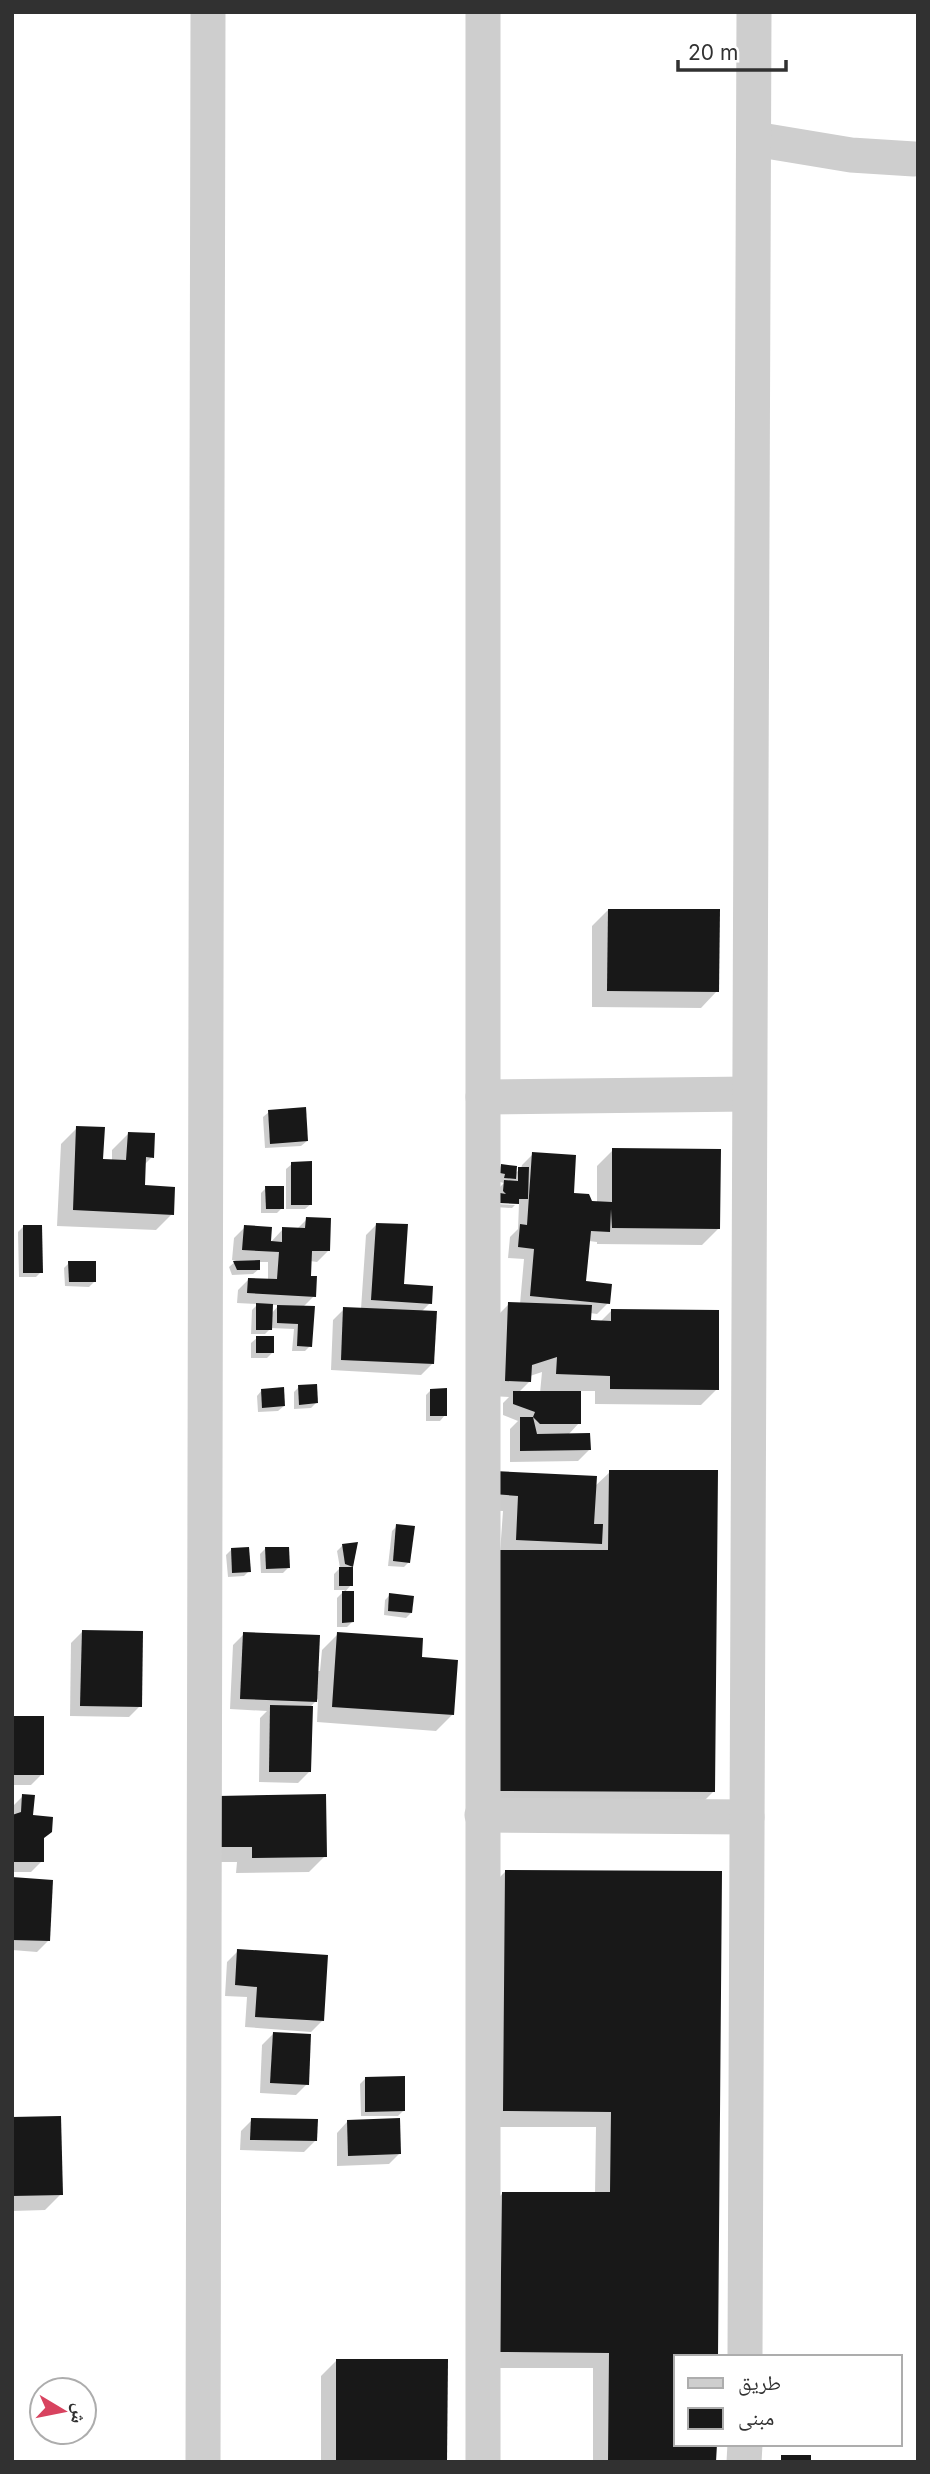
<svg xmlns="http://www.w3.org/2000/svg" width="930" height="2474" font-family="Inter,'Noto Naskh Arabic',sans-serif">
  <rect width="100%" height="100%" fill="#fff"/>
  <!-- shadow -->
  <g fill="#0003" fill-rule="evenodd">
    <polygon points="608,910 717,991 701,1008 592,1007 592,926"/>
    <polygon points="269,1112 307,1141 301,1146 265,1148 263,1117"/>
    <polygon points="77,1128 102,1161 112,1161 112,1150 128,1134 152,1157 144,1165 143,1187 172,1214 156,1230 57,1226 61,1144"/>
    <path d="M613,1150L718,1229L702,1245L597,1244V1242L589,1241L584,1282L608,1303L597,1314L590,1313V1322H600L612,1310L717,1389L701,1405L595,1404V1391H580L579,1423L568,1435L589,1450L578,1461L510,1462V1429L518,1421L503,1415V1403L509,1397L490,1396L493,1320L509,1304H520L524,1259L508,1258L510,1237L518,1229L519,1204L495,1201L500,1187L504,1183L500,1182L496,1171L501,1166L515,1173L521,1169L522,1165L533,1154L573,1195L591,1203H597V1166ZM542,1372L540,1393H518L530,1381V1376Z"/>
    <polygon points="292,1164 311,1204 305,1209 286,1209 286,1169"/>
    <polygon points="266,1188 282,1208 277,1213 261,1213 261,1193"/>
    <polygon points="495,1204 515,1205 512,1208 495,1207"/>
    <path d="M307,1219L328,1251L317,1262L310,1261L309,1277L314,1296L303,1307L310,1346L305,1351H292L294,1329L271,1328L265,1334H251L252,1310L258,1304L237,1303L238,1290L249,1279L268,1281V1262H258L259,1269L253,1274L232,1275L229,1267L236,1261L232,1260L234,1238L245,1227L270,1243L283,1229L296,1230ZM271,1305H279L271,1314Z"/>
    <polygon points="377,1224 403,1286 430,1303 421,1312 432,1364 421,1375 331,1370 333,1320 344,1309 361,1309 366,1235"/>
    <polygon points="23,1227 41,1272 36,1277 19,1277 18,1232"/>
    <polygon points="69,1263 95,1281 89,1287 65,1286 64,1268"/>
    <polygon points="257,1338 272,1353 267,1358 251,1358 251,1343"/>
    <polygon points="299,1387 316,1403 311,1408 294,1409 294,1392"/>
    <polygon points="262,1390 284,1406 278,1411 258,1412 257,1396"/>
    <polygon points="431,1390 445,1415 440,1421 426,1421 426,1395"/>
    <polygon points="610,1472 713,1792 697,1808 482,1806 503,1511 478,1510 479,1489 594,1487"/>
    <polygon points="397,1526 409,1562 404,1567 388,1566 392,1531"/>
    <polygon points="356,1544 352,1567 351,1585 344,1593 352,1622 347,1627 337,1627 337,1598 345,1590 334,1590 334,1574 340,1568 337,1551 342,1546"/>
    <polygon points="265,1549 288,1568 283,1573 261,1573 260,1554"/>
    <polygon points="231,1550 249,1571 244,1576 228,1577 226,1555"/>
    <polygon points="390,1595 411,1613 406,1618 384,1615 385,1600"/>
    <polygon points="82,1632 140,1706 129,1717 70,1716 71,1643"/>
    <polygon points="244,1634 317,1671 320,1671 322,1650 338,1634 421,1658 452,1715 436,1731 317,1722 318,1699 311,1706 309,1772 298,1783 259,1782 260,1718 267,1711 230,1709 233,1645"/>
    <polygon points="12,1718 42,1774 31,1785 12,1785"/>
    <polygon points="23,1796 42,1839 42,1861 31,1872 12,1872 12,1807"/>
    <polygon points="203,1814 325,1856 309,1872 236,1873 237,1862 203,1862"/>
    <polygon points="505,1872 720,1873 676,2357 676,2444 715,2462 593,2462 593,2368 485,2368 487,2209 503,2193 595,2194 596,2127 488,2127 489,1888"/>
    <polygon points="12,1879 48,1941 37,1952 12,1950"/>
    <polygon points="238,1951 322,2021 311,2032 245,2027 247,1997 225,1996 227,1962"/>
    <polygon points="273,2034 307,2084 296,2095 260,2093 262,2045"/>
    <polygon points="365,2079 404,2110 398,2116 361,2116 360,2084"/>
    <polygon points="12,2119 61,2194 45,2210 12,2211"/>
    <polygon points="252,2120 315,2141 304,2152 240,2150 241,2131"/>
    <polygon points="347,2122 400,2153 389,2164 337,2166 337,2133"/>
    <polygon points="337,2360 445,2462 321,2462 321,2376"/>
    <polygon points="918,2420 918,2462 916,2462 916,2422"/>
  </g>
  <!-- building -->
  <g fill="#181818">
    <polygon points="608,909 720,909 719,992 607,991"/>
    <polygon points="306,1107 308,1141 270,1144 268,1110"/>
    <polygon points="76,1126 105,1127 103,1159 126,1160 128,1132 155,1133 154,1158 146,1157 145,1185 175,1187 174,1215 73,1210"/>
    <polygon points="612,1148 721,1149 720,1229 612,1228 611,1209 610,1232 591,1231 586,1281 612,1284 610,1304 530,1296 534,1249 518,1247 520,1224 527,1225 532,1152 576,1155 574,1193 589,1194 592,1201 612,1202"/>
    <polygon points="312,1161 312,1205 291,1205 291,1162"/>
    <polygon points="501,1164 517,1166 516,1179 504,1178 505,1174 500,1173"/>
    <polygon points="518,1167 529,1167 528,1199 519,1199 519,1204 499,1203 500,1193 506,1194 503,1191 504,1180 518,1181"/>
    <polygon points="265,1186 284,1186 284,1209 266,1209"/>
    <polygon points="306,1217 331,1218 330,1251 312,1251 311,1276 317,1276 316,1297 247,1293 248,1278 277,1279 279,1252 242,1250 244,1225 272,1227 271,1241 282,1242 282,1227 305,1228"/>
    <polygon points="376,1223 408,1224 404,1284 433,1286 432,1304 371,1300"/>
    <polygon points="23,1225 42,1225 43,1273 23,1273"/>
    <polygon points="260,1260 260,1270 237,1270 233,1261"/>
    <polygon points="68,1261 96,1261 96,1282 69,1282"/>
    <polygon points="508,1302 592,1305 591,1320 611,1321 611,1309 719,1310 719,1390 610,1389 610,1376 556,1374 557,1357 532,1365 531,1382 505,1381"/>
    <polygon points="256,1303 273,1304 272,1330 256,1330"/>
    <polygon points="277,1305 315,1306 312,1347 297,1346 298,1324 277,1323"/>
    <polygon points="343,1307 437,1311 434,1364 341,1360"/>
    <rect x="256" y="1336" width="18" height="17"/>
    <polygon points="317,1384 318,1403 299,1405 298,1385"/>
    <polygon points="284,1387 285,1406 262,1408 261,1389"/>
    <polygon points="447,1388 447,1416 430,1416 430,1389"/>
    <polygon points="513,1391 581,1391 581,1424 540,1424 533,1417 537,1434 590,1433 591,1450 520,1451 520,1417 533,1417 535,1412 513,1404"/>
    <polygon points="609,1470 718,1470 715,1792 498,1791 500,1550 608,1550"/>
    <polygon points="494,1471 597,1476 594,1524 603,1524 602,1544 516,1540 518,1496 493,1494"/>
    <polygon points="396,1524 415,1526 410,1563 393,1561"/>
    <polygon points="358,1542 353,1567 345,1564 342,1544"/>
    <polygon points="249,1547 251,1572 232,1573 231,1548"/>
    <polygon points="265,1547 289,1547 290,1568 266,1569"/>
    <rect x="339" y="1567" width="14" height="19"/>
    <polygon points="342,1591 354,1591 354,1622 342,1623"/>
    <polygon points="389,1593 414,1596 412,1613 388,1611"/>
    <polygon points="82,1630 143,1631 142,1707 80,1706"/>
    <polygon points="243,1632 320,1635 317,1702 240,1699"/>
    <polygon points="337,1632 423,1638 422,1657 458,1660 454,1715 332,1707"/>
    <polygon points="270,1705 313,1706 311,1772 269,1772"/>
    <rect x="12" y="1716" width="32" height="59"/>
    <polygon points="22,1794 35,1795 33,1815 53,1817 52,1832 44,1838 44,1862 12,1862 12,1815 21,1812"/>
    <polygon points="326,1794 327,1857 252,1858 252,1847 219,1847 218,1796"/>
    <polygon points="505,1870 722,1871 718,2357 676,2357 676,2444 717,2444 716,2462 608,2462 609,2353 500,2352 502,2192 610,2192 611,2112 503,2111"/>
    <polygon points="12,1877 53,1880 50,1941 12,1940"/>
    <polygon points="237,1949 328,1955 324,2021 255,2017 257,1987 235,1985"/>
    <polygon points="273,2032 311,2034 309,2085 270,2083"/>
    <polygon points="405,2076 405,2111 365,2112 365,2077"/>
    <polygon points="61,2116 63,2195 12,2196 12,2117"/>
    <polygon points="251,2118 318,2119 317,2141 250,2140"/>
    <polygon points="400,2118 401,2154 348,2156 347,2120"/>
    <polygon points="336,2359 448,2359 447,2462 336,2462"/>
    <rect x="781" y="2455" width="30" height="7"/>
  </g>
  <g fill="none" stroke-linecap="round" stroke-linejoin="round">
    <!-- minor -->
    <g stroke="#cecece" stroke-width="35">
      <polyline points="754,139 851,155 914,159"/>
      <polyline points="483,1097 749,1094"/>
      <polyline points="482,1815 747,1817"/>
      <polyline points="745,2357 754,12"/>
      <polyline points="203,2462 208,12"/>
      <polyline points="483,2462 483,12"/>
      <polyline points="744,2462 745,2444"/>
    </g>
  </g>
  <!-- border -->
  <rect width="930" height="2474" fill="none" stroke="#313131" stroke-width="28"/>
  <!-- legend -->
  <rect x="674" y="2355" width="228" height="91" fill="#ffffff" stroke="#adadad" stroke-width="2"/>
  <rect x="688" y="2378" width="35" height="10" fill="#cecece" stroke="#adadad" stroke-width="2"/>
  <text x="738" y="2390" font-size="21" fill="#313131">طريق</text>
  <rect x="688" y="2408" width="35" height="21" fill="#181818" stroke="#adadad" stroke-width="2"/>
  <text x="738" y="2425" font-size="21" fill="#313131">مبنى</text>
  <!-- north arrow -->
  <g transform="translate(63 2411) rotate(100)"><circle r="33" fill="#ffffff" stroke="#adadad" stroke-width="2"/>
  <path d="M0-5L12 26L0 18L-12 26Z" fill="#d8435f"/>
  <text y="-10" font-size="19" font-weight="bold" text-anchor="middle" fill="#313131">ش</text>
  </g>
  <!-- scale -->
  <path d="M678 60v10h108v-10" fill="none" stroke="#313131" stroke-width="3.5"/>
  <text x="688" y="60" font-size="21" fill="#313131" stroke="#ffffff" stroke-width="5" paint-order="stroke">20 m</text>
</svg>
